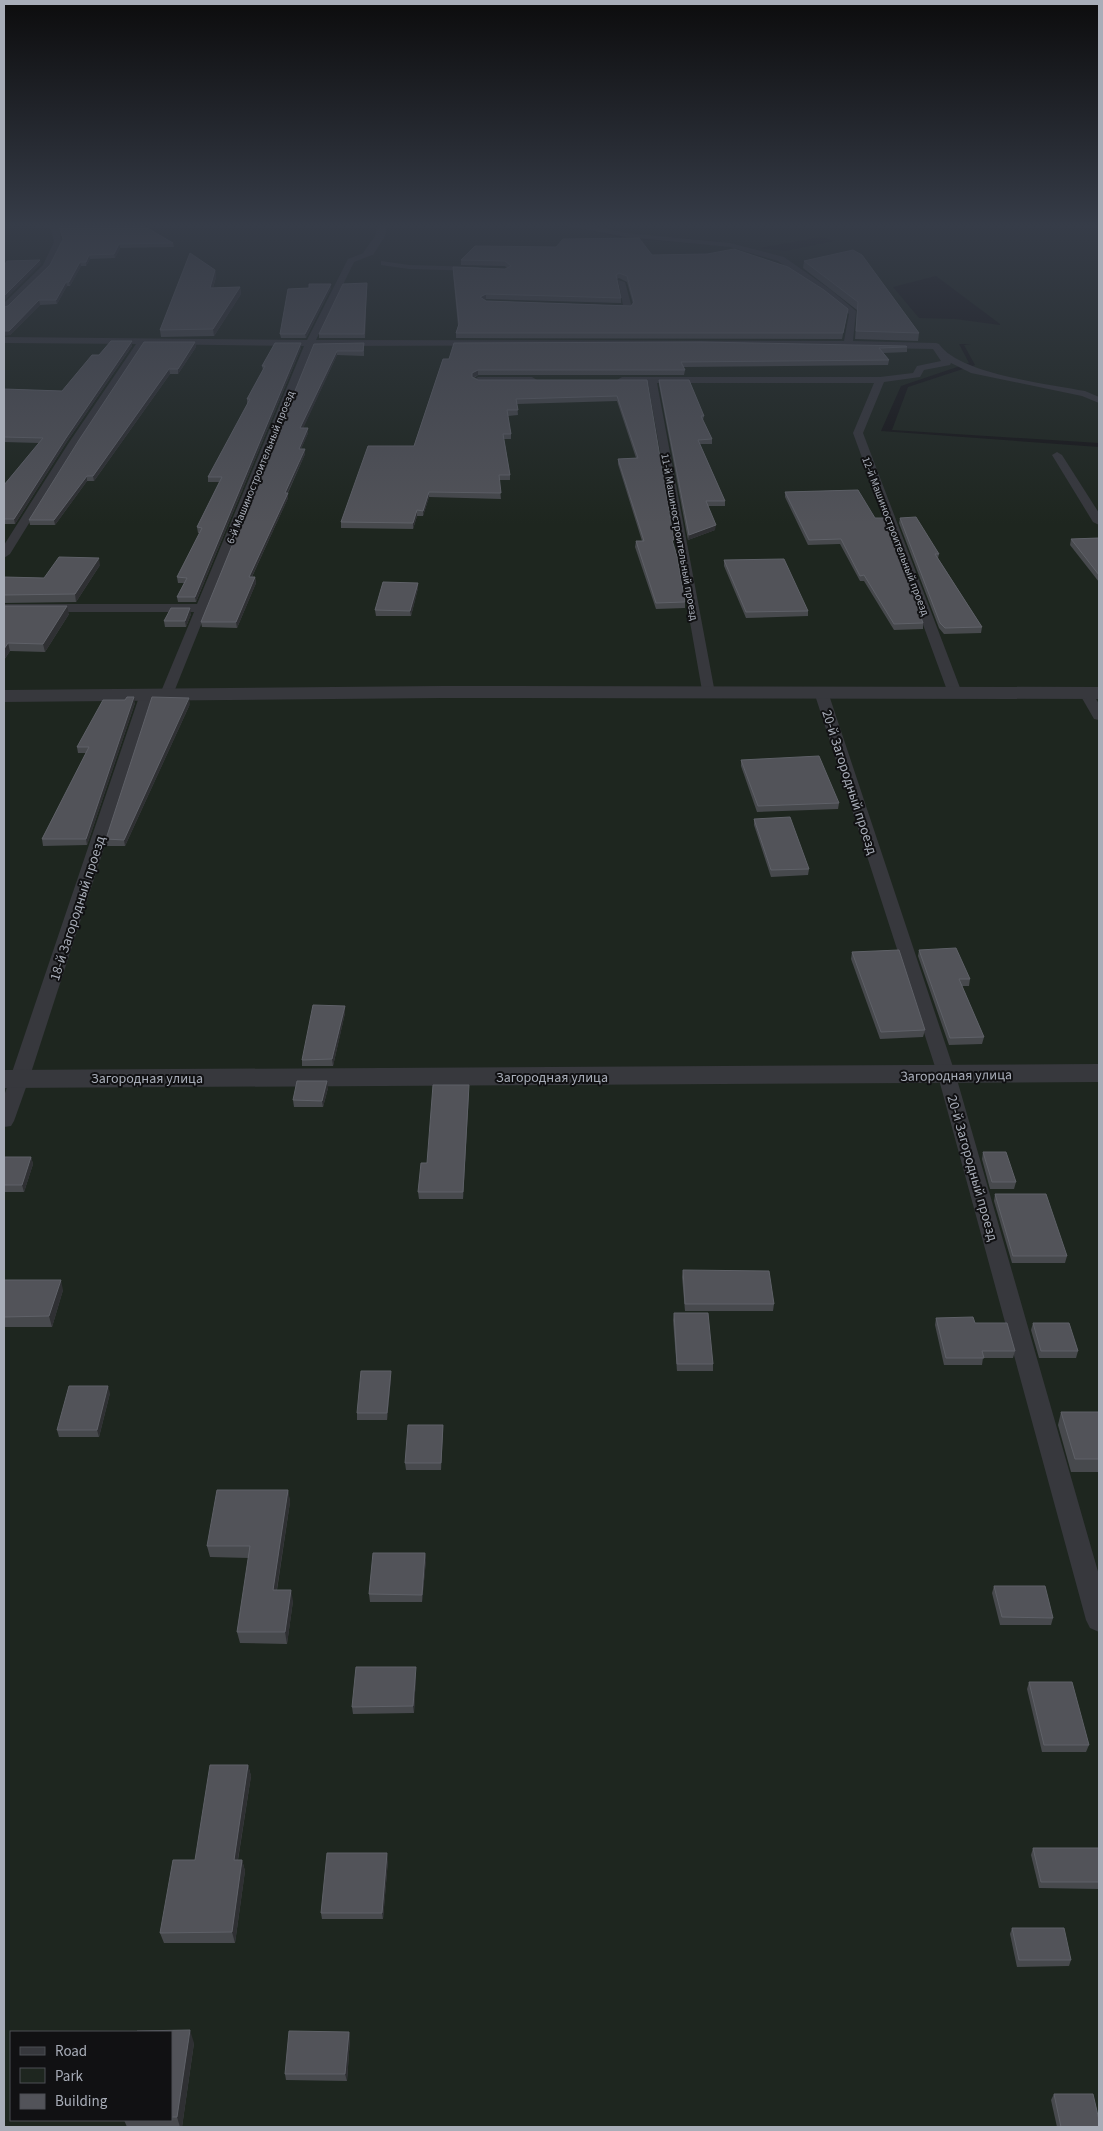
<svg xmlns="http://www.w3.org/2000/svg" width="1103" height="2131" font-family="'Source Sans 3',sans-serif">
  <rect width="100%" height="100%" fill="#161618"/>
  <!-- green -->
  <path fill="#1e261f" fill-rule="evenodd" d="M37,226H550L587,230L621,238L749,248L717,241L627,234L591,226H1099V443L892,430L908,387L975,365L964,345L971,344H959L969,363L901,386L881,431L1099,447V2127H4V231ZM821,237L834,241L786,251L759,248ZM936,276L1000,324V325L955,319L919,318L893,287ZM11,2032H171V2120H11Z"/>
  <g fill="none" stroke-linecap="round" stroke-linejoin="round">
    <!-- service -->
    <g fill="#37383d" fill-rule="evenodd">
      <polygon points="50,226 58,226 62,242 49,268 7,309 4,309 4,303 43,265 54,242"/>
      <path d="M569,226H595L626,233L730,243L784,257L831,290L856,311L853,341L936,343L939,344C959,374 1049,384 1085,391L1099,397V403L1082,396L971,373L951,363L950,365L924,370L920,377L884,382L863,433L962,693L960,696H950L948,693L853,433L874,383H657L715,693L713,696H703L648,383H622L617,380L622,377H880L913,373L917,366L941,361L933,349L701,345L313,346L172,697L167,698L160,694L194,612H4V604H197L304,346L144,344L78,444L10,554L4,558V545L68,444L136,344L4,343V337L307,340L348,259L369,251L373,253L372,255L354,262L316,340L844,341L849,314L825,294L778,261L730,247L626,237Z"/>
      <polygon points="381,261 409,265 478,267 482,269 478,271 409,269 381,265"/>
      <polygon points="618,280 625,282 632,308 628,311 601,310 601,306 604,305 623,305"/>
      <polygon points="478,377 532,377 537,380 532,383 475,382 473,380"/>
      <polygon points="1057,452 1062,455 1099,513 1099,525 1093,522 1052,455"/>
      <polygon points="821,688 828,692 956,1076 1099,1575 1099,1632 1090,1628 1086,1620 938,1076 814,692"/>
      <polygon points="1086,689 1091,690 1099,704 1099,720 1094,719 1079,693"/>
      <polygon points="147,690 154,694 29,1079 14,1121 11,1126 4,1127 4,1096 140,694"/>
    </g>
    <!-- minor -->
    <g fill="#37383d" fill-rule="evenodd">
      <polygon points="377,226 387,226 385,236 373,255 365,255 363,253 375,236"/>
      <polygon points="441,686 1099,687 1099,699 441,698 4,702 4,690"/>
      <polygon points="1099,1064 1099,1082 4,1088 4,1070"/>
    </g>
  </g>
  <!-- wall -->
  <g fill="#47494d" fill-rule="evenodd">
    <polygon points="59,226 144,226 173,243 174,247 120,248 115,258 90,259 86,266 81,266 70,286 67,286 57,304 40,305 10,335 8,306 50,265 63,240"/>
    <path d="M652,255L847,315L842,339L456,338V333L458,326L453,273L505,269L507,268L505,266L461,265V260ZM619,278L627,282L633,304L631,306L486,301L484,300L486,299L621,303V298L617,279Z"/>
    <polygon points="804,261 919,333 918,341 855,339 857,310 803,268"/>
    <polygon points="215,270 216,277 213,288 240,287 241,294 214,336 161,337 160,330"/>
    <polygon points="367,283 365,338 319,338 319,334"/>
    <polygon points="331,284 331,288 306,338 281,338 280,334 309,288"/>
    <polygon points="132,341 132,346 66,443 15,524 4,524 4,485 39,443 4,442 4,389 62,391 99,355"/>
    <polygon points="195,342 196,347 178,374 170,374 94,481 87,481 55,525 30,525 29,520"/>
    <polygon points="301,343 301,348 196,602 178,602 177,597 184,583 178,583 177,577 200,533 198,533 197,527 219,482 208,482 208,477 248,404 247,404 247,399 263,370 262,366"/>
    <polygon points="364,343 364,356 337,355 303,428 308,428 308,433 301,449 305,454 288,493 288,498 252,577 255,577 256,583 237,628 202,627 201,622 314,344"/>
    <polygon points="907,347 907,352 883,353 889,360 888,365 683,367 685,370 684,375 478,375 474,378 478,380 647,380 673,546 685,602 685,608 656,609 635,547 636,541 642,541 618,464 618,459 636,458 617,401 517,404 518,415 508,416 511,434 511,439 504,439 510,475 510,480 499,480 501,499 429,497 423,516 417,516 413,529 341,528 341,522 414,446 443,359"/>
    <polygon points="659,380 704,416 703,420 712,439 712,444 700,444 725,501 725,506 708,506 715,530 688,540 659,385"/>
    <polygon points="858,490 923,623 923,629 894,630 864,581 860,581 840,544 808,545 785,497 785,492"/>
    <polygon points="900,518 939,554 938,558 982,627 981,633 944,634 939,628 899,523"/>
    <polygon points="1099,538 1099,582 1070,545 1071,539"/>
    <polygon points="724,560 808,611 808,616 746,618 724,566"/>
    <polygon points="100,565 76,602 4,603 4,577 44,578"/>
    <polygon points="418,588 411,616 376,616 375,610"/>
    <polygon points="4,606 69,614 45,652 10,651 4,660"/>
    <polygon points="191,614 186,627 165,627 164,621"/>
    <polygon points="125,700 135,703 87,845 43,846 42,839 86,753 78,753 77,747"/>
    <polygon points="190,704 125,846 107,846 106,839"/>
    <polygon points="741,760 839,803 838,809 757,812 741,766"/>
    <polygon points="754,819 809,869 808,875 771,877 754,825"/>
    <polygon points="919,950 970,979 969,986 962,986 984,1037 982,1044 949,1045 918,956"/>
    <polygon points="852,952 925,1030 923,1037 880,1039 851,959"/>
    <polygon points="345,1013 333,1066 302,1066 302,1060"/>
    <polygon points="328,1088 323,1107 294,1107 293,1100"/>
    <polygon points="469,1092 463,1199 419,1199 418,1192 427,1163"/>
    <polygon points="983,1152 1016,1182 1014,1189 990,1189 982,1159"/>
    <polygon points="4,1157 31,1157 33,1164 24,1192 4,1192"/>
    <polygon points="995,1194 1067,1256 1065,1263 1012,1263 994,1201"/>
    <polygon points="683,1270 774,1304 773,1311 685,1311 682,1277"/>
    <polygon points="4,1280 63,1290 52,1327 4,1327"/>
    <polygon points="674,1313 713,1364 713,1371 677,1371 673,1320"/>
    <polygon points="936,1318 975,1323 1015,1351 1013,1358 983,1358 982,1365 944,1365 935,1325"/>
    <polygon points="1033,1323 1078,1351 1076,1358 1039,1358 1031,1330"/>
    <polygon points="391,1378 387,1420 357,1420 357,1413"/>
    <polygon points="110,1393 99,1437 59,1437 57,1430"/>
    <polygon points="1061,1412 1099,1412 1099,1472 1071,1472 1058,1425"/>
    <polygon points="443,1425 443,1432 441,1470 406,1470 405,1463"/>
    <polygon points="288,1490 290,1502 277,1590 293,1601 287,1644 240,1643 237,1632 249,1558 210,1557 207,1546"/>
    <polygon points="425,1553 426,1560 422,1602 370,1602 369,1594"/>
    <polygon points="994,1586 1053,1618 1051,1625 1000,1625 992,1593"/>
    <polygon points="416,1674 414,1713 353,1714 352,1707"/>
    <polygon points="1029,1682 1089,1745 1086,1752 1042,1752 1027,1689"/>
    <polygon points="248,1765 251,1776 238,1860 242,1860 245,1871 235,1943 164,1943 160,1933 195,1860"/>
    <polygon points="1033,1848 1099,1848 1099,1889 1039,1888 1031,1855"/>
    <polygon points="388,1860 383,1919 322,1919 321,1913"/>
    <polygon points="1012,1928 1071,1960 1069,1966 1017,1967 1010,1934"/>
    <polygon points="171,2032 194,2043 182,2127 127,2127 124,2120 171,2120"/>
    <polygon points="349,2032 350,2038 347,2081 286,2080 285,2074"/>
    <polygon points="1054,2094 1099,2127 1057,2127 1051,2100"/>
  </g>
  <!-- shaded-wall -->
  <g fill="#2f3033">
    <polygon points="119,244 120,248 115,258 114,254"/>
    <polygon points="89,255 90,259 86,266 86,262"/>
    <polygon points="40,260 41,264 4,301 4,296"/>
    <polygon points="80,262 81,266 70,286 69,282"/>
    <polygon points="215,270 216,277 211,294 210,288"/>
    <polygon points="66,282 67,286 57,304 56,300"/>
    <polygon points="331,284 331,288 306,338 305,334"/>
    <polygon points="240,287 241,294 214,336 213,329"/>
    <polygon points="486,294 486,299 480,302 480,297"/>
    <polygon points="39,300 40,305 10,335 4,336 4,331"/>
    <polygon points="132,341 132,346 66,443 15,524 14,519 66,438"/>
    <polygon points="195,342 196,347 178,374 178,369"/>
    <polygon points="301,343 301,348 196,602 195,597"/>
    <polygon points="337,351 337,355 301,433 300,428"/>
    <polygon points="169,369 170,374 94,481 93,476"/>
    <polygon points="478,370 478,375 472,378 472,373"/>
    <polygon points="308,428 308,433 299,454 299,449"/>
    <polygon points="305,449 305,454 285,498 285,493"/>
    <polygon points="87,476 87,481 55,525 54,520"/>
    <polygon points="429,492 429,497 423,516 423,511"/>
    <polygon points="288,493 288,498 249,583 249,577"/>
    <polygon points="417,510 417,516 413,529 413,523"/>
    <polygon points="716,525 715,530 688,540 689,535"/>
    <polygon points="99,558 100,565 76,602 75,594"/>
    <polygon points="255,577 256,583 237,628 236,622"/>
    <polygon points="418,583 418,588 411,616 410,611"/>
    <polygon points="67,606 69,614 45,652 43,644"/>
    <polygon points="190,608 191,614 186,627 185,621"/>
    <polygon points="8,643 10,651 4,660 4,649"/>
    <polygon points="134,697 135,703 87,845 86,839"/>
    <polygon points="189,698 190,704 125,846 124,840"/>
    <polygon points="345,1006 345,1013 333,1066 332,1059"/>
    <polygon points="327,1081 328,1088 323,1107 322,1101"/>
    <polygon points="469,1085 469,1092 463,1199 463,1192"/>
    <polygon points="31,1157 33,1164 24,1192 22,1185"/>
    <polygon points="61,1280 63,1290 52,1327 49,1316"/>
    <polygon points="391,1371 391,1378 387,1420 387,1413"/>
    <polygon points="108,1386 110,1393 99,1437 97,1430"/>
    <polygon points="288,1490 290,1502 275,1601 273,1590"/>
    <polygon points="425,1553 426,1560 422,1602 422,1595"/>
    <polygon points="291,1590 293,1601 287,1644 285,1632"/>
    <polygon points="416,1667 416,1674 414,1713 413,1706"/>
    <polygon points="248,1765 251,1776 236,1871 234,1860"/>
    <polygon points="387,1853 388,1860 383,1919 382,1913"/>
    <polygon points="242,1860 245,1871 235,1943 232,1932"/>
    <polygon points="190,2030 194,2043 182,2127 180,2127 177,2117"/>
    <polygon points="349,2032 350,2038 347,2081 345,2074"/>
  </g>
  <!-- building -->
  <g fill="#525359" stroke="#5f6168" fill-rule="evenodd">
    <polygon points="59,226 144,226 173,243 119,244 114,254 89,255 86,262 80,262 69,282 66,282 56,300 39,300 9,331 4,331 4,307 8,306 50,265 63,239"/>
    <path d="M639,238L652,255L707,254L734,249L788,267L824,290L848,309L843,333H456L459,324L453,267L505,269L511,266L505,261L461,260L475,246L556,247L563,239ZM619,273L627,276L634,302L631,306L486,301L480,297L486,294L621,298L616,275Z"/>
    <polygon points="853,250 862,255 919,333 856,331 858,302 804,261"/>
    <polygon points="190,253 215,270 210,288 240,287 213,329 160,330"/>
    <polygon points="40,260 4,296 4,266 7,261"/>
    <polygon points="367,283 364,334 319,334 343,284"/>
    <polygon points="309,284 331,284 305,334 280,334 288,289 309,288"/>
    <polygon points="111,341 132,341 66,438 14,519 4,519 4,485 43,438 4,437 4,389 62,391 92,355 99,355"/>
    <polygon points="144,342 195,342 178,369 169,369 93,476 87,476 54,520 29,520 79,440"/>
    <polygon points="701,342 906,346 907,347 879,348 889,360 681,362 685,370 478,370 472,373 472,377 478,380 647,380 674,540 672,540 677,556 685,602 656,603 636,541 644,541 618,459 638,458 617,396 516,399 518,410 507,410 511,434 503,434 510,475 499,475 501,493 429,492 423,511 417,510 413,523 341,522 368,446 414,446 443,359 449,359 454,343"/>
    <polygon points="275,343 301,343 195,597 177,597 187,578 177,577 202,528 197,527 222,477 208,477 250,399 247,399 265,366 262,366"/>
    <polygon points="364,343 363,351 337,351 300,428 308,428 299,449 305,449 285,493 288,493 249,577 255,577 236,622 201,622 314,344"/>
    <polygon points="659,380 689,380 704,416 701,416 712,439 698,440 725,501 706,501 716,525 689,535"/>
    <polygon points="858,490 875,518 885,518 923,623 894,624 864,575 860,576 841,539 809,540 785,492"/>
    <polygon points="916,517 939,554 935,554 982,627 945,628 940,623 900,518"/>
    <polygon points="1099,538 1099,575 1071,539"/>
    <polygon points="59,557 99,558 75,594 4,595 4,577 44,578"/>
    <polygon points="784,559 808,611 746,612 724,560"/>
    <polygon points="383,582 418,583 410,611 375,610"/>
    <polygon points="4,606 67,606 43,644 8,643 4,649"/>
    <polygon points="171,608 190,608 185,621 164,621"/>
    <polygon points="127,697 134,697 86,839 42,839 89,747 77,747 103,700 125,700"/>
    <polygon points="152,697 189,698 124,840 106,839"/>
    <polygon points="819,756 839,803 758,806 741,760"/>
    <polygon points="790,817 809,869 771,870 754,819"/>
    <polygon points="956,948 970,979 959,979 984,1037 950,1038 919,950"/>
    <polygon points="899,950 925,1030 881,1032 852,952"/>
    <polygon points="313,1005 345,1006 332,1059 302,1060"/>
    <polygon points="297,1081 327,1081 322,1101 293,1100"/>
    <polygon points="433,1085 469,1085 463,1192 418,1192 421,1163 427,1163"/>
    <polygon points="983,1152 1006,1152 1016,1182 992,1182"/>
    <polygon points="4,1157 31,1157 22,1185 4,1185"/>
    <polygon points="995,1194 1046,1194 1067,1256 1013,1256"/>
    <polygon points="683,1270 769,1271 774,1304 685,1304"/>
    <polygon points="4,1280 61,1280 49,1316 4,1317"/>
    <polygon points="674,1313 708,1313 713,1364 677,1364"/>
    <polygon points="973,1317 975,1323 1007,1323 1015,1351 982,1351 984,1358 946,1358 936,1318"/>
    <polygon points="1033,1323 1069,1323 1078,1351 1041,1351"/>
    <polygon points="361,1371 391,1371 387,1413 357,1413"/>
    <polygon points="69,1386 108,1386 97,1430 57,1430"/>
    <polygon points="1061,1412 1099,1412 1099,1459 1075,1459"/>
    <polygon points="408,1425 443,1425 441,1463 405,1463"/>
    <polygon points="217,1490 288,1490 273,1590 291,1590 285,1632 237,1632 250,1546 207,1546"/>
    <polygon points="373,1553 425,1553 422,1595 369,1594"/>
    <polygon points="994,1586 1045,1586 1053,1618 1002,1617"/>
    <polygon points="356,1667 416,1667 413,1706 352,1707"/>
    <polygon points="1029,1682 1072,1682 1089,1745 1044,1745"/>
    <polygon points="210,1765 248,1765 234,1860 242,1860 232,1932 160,1933 173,1860 195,1860"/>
    <polygon points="1033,1848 1099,1848 1099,1882 1041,1882"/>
    <polygon points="327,1853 387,1853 382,1913 321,1913"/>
    <polygon points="1012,1928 1064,1928 1071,1960 1019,1960"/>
    <polygon points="190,2030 177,2117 171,2117 171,2032 137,2032 137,2031"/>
    <polygon points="289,2031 349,2032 345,2074 285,2074"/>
    <polygon points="1054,2094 1093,2094 1099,2120 1099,2127 1061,2127"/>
  </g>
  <!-- sky -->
  <linearGradient id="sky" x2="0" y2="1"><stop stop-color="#0c0c0d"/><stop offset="0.43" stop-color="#363c48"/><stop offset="1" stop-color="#363c48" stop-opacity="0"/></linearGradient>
  <rect width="1103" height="524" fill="url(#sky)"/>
  <g text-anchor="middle" stroke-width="4" stroke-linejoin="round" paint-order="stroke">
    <!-- far-street labels -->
    <g font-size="11" fill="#a8adb8" stroke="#111113">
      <text transform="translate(260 467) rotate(-68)" y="4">6-й Машиностроительный проезд</text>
      <text transform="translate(896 536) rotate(69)" y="4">12-й Машиностроительный проезд</text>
      <text transform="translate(680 537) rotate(80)" y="4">11-й Машиностроительный проезд</text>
    </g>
    <!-- street labels -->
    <g font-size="14" fill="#a8adb8" stroke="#111113">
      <text transform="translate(850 782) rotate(72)" y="5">20-й Загородный проезд</text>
      <text transform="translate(77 908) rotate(-72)" y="5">18-й Загородный проезд</text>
      <text transform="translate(956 1075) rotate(-1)" y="5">Загородная улица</text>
      <text x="552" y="1082">Загородная улица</text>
      <text x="147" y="1083">Загородная улица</text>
      <text transform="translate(973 1168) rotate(74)" y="5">20-й Загородный проезд</text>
    </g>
  </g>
  <!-- border -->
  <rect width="1103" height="2131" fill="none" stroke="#a8adb8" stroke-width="10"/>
  <!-- legend -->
  <rect x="10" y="2031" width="162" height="90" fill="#111113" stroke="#4d4f55"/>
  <rect x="20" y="2047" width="25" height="8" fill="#37383d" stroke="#4d4f55"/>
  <text x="55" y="2056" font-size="15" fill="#a8adb8">Road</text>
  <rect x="20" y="2068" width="25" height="15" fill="#1e261f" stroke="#4d4f55"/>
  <text x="55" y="2081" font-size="15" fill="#a8adb8">Park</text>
  <rect x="20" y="2094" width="25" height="15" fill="#525359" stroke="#4d4f55"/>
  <text x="55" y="2106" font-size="15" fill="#a8adb8">Building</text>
</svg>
